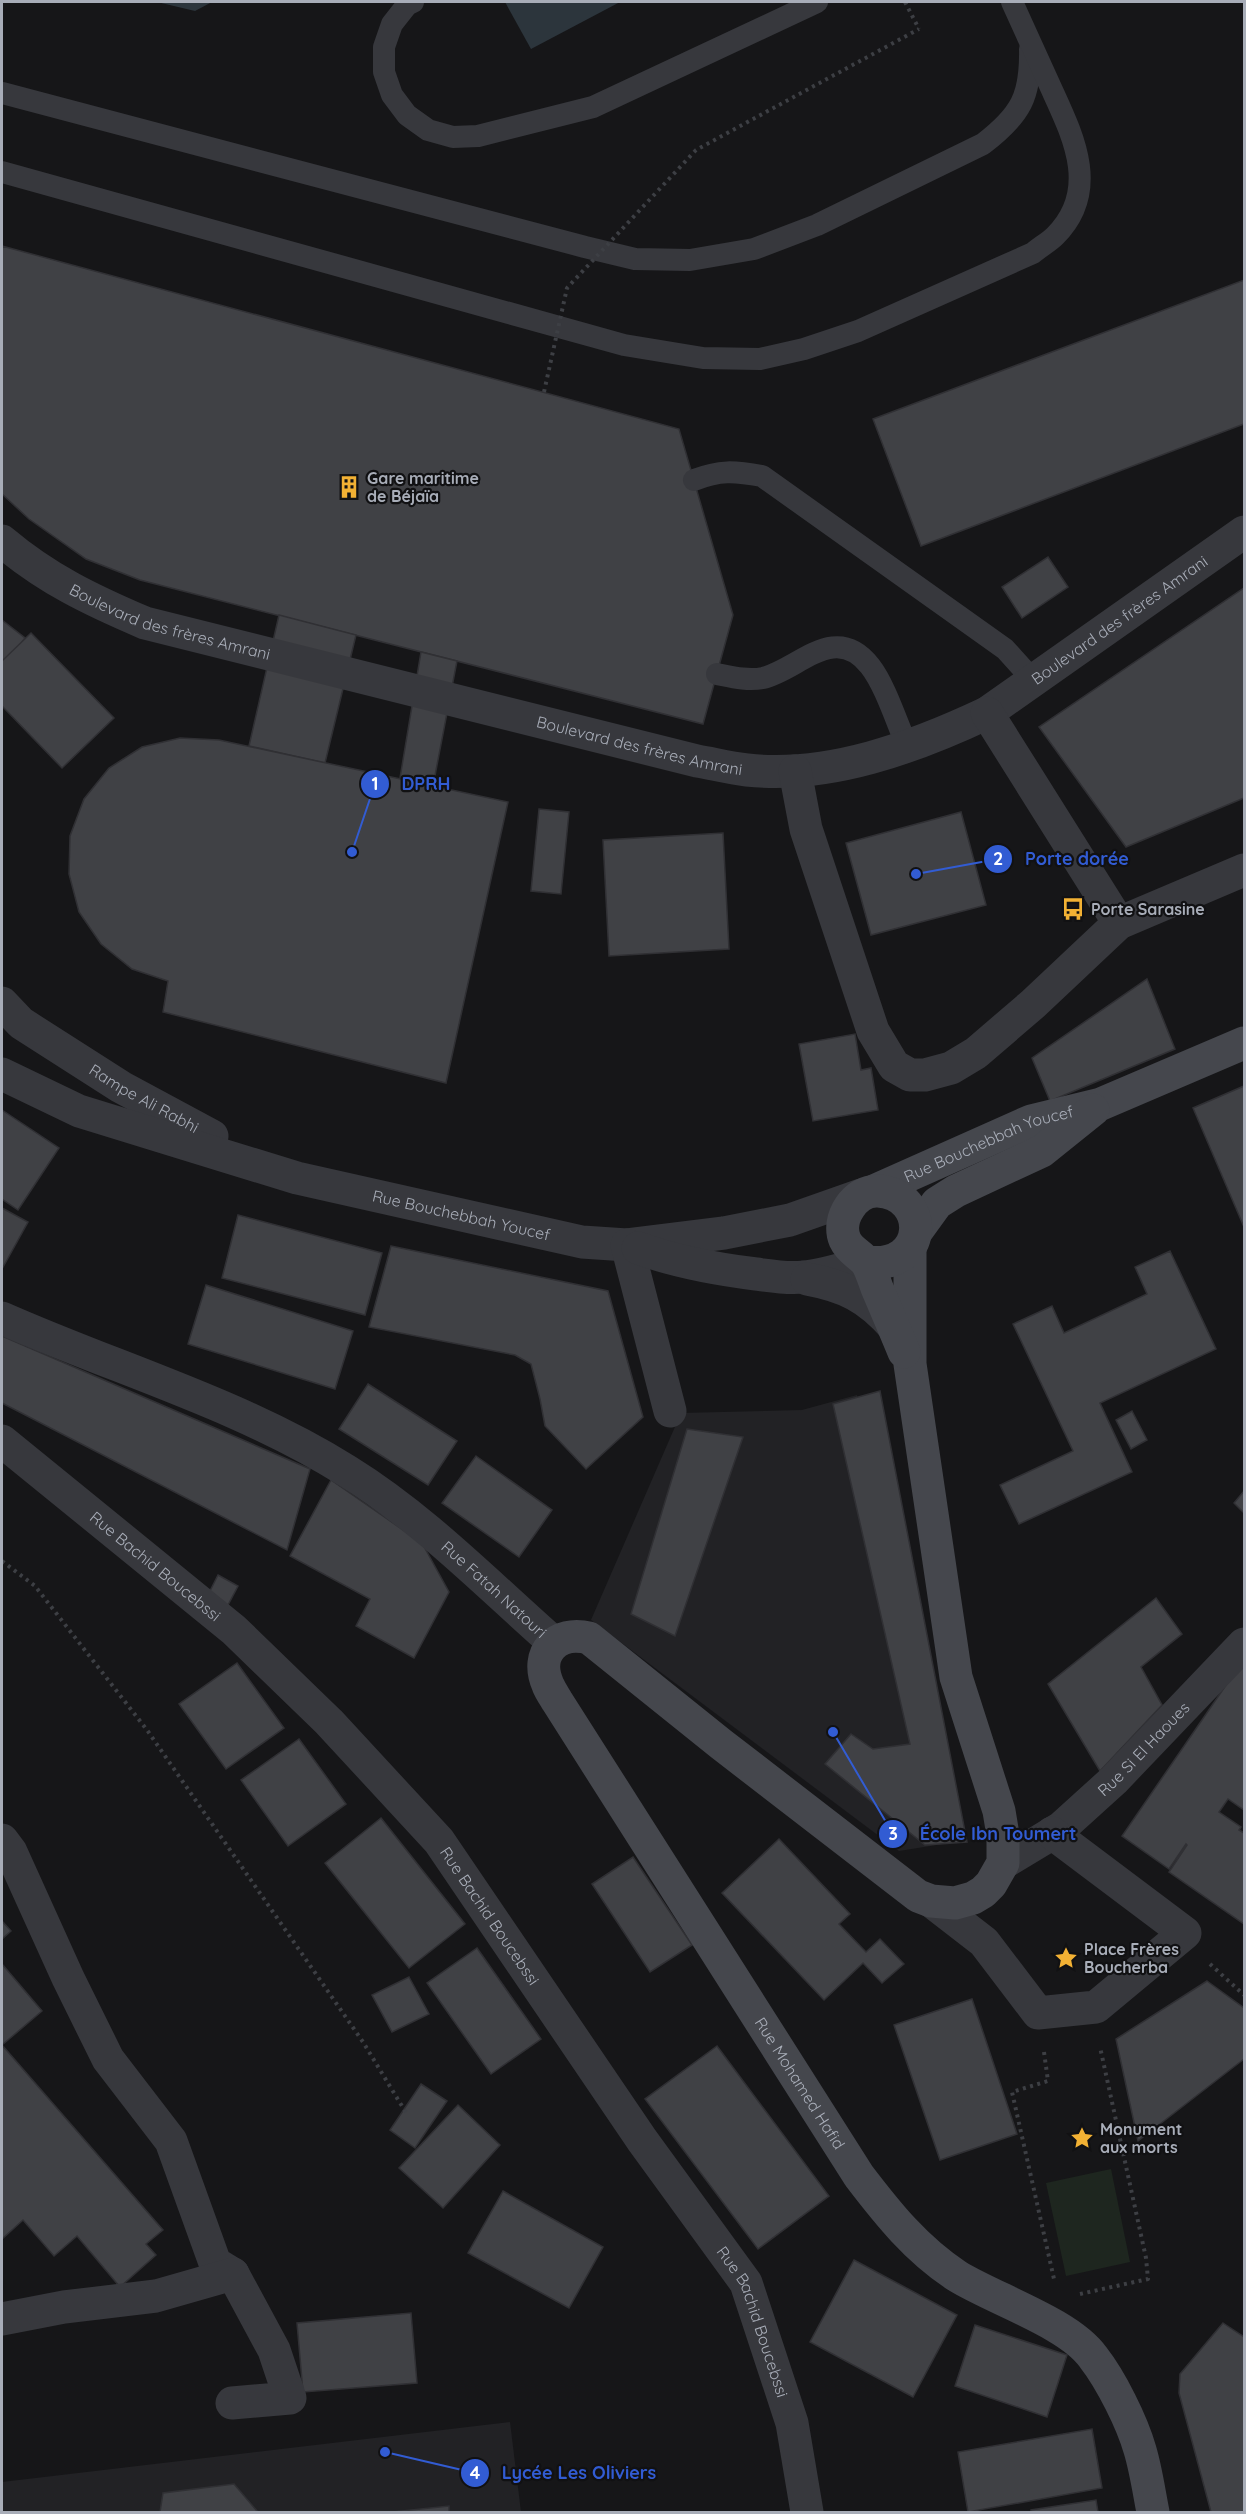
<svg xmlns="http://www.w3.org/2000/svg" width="1246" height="2514" font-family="Quicksand,sans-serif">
  <rect width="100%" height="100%" fill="#161618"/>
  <!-- built -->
  <g fill="#222225">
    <polygon points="857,1395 949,1843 899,1851 591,1620 681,1413 802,1410"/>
    <polygon points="510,2422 521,2512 2,2512 2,2482"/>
  </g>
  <!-- green -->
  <polygon fill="#1e261f" points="1111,2169 1130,2262 1066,2276 1046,2183"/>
  <!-- water -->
  <g fill="#2c353c">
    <polygon points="157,2 212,2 195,11"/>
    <polygon points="505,2 620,2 531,49"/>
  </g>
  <!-- building -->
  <g fill="#404145" stroke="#303034" stroke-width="1.5">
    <polygon points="2,246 679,429 733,615 703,724 140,580 86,559 29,519 2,494"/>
    <polygon points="1244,280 1244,424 921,546 873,419"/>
    <polygon points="1048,557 1068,587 1022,618 1002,587"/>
    <polygon points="1244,588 1244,798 1126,847 1039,727"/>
    <polygon points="279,615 356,635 325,763 249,746"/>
    <polygon points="2,620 25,638 2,669"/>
    <polygon points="31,633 114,718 62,768 2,706 2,661"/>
    <polygon points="421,652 457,661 433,786 400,778"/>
    <polygon points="180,738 219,740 508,802 446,1083 163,1012 168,981 132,969 101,944 79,912 69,874 70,836 84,799 109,768 142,747"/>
    <polygon points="539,809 569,812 561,894 531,891"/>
    <polygon points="961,812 986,905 871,935 846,843"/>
    <polygon points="723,833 729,949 609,956 603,840"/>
    <polygon points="1147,979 1175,1049 1050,1101 1032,1058"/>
    <polygon points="855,1034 861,1070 871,1068 878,1110 813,1121 799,1044"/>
    <polygon points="1244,1086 1244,1227 1193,1108"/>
    <polygon points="2,1110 59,1148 18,1210 2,1199"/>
    <polygon points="2,1208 28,1222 2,1269"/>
    <polygon points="238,1215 382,1253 365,1315 222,1278"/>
    <polygon points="391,1246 608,1291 643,1417 586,1469 545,1426 540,1399 531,1364 515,1355 369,1327"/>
    <polygon points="1170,1251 1216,1349 1100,1403 1132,1472 1019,1524 1000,1485 1073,1451 1013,1324 1052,1306 1064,1333 1147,1294 1135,1267"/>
    <polygon points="206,1285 353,1331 335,1389 188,1344"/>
    <polygon points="2,1336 310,1469 287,1550 2,1403"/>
    <polygon points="368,1384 457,1441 428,1485 339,1429"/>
    <polygon points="880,1391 967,1842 925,1845 825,1764 851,1734 873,1749 910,1744 833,1404"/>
    <polygon points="1132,1411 1147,1440 1131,1449 1116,1420"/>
    <polygon points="687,1429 743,1437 675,1636 631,1614"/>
    <polygon points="476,1456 552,1510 519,1557 442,1503"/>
    <polygon points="331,1480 422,1543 449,1592 414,1658 356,1626 370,1599 290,1556"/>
    <polygon points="1244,1491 1244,1513 1234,1503"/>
    <polygon points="218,1575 238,1586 228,1605 208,1595"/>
    <polygon points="1156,1598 1182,1634 1141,1667 1162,1705 1100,1771 1048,1684"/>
    <polygon points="1244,1659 1244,1810 1228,1799 1219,1812 1241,1827 1239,1830 1244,1833 1244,1924 1169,1872 1187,1845 1186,1844 1169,1869 1122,1836"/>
    <polygon points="237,1663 284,1728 226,1769 179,1704"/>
    <polygon points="299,1739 346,1804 288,1846 241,1780"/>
    <polygon points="381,1818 465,1924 409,1968 325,1863"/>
    <polygon points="779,1839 850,1914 839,1924 866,1952 880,1939 904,1964 882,1983 863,1963 824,2000 722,1893"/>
    <polygon points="633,1857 692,1945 650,1972 592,1884"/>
    <polygon points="2,1921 11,1931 2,1939"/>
    <polygon points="477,1948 541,2039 491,2074 427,1983"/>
    <polygon points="2,1964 42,2011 2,2045 163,2230 146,2244 156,2255 120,2287 77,2236 54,2256 23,2220 2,2239"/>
    <polygon points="409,1977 429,2014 392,2032 372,1995"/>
    <polygon points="1207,1981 1244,2008 1244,2059 1138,2141 1116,2039"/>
    <polygon points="972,1999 1017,2134 940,2160 894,2025"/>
    <polygon points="717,2046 829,2196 758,2249 645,2099"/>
    <polygon points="421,2084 447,2101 415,2148 390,2130"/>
    <polygon points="458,2105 500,2145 443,2208 399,2168"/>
    <polygon points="503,2191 603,2247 569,2308 468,2253"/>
    <polygon points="854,2260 957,2315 913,2397 810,2342"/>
    <polygon points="411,2313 417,2383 303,2392 297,2323"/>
    <polygon points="1223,2323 1244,2337 1244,2512 1211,2512 1179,2393 1180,2374"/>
    <polygon points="975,2325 1067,2355 1047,2417 955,2386"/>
    <polygon points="1092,2429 1102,2488 968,2512 958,2452"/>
    <polygon points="234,2484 257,2511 256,2512 160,2512 163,2493"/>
    <polygon points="1096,2500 1098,2512 1031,2512 1031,2510"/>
    <polygon points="449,2506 449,2512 392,2512"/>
  </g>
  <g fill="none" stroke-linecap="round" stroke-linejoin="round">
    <!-- path -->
    <g stroke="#3d3f44" stroke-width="4" stroke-dasharray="3 4.5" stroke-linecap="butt">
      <polyline points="905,2 919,29"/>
      <polyline points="2,1561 35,1586 147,1730 363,2042 408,2116"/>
      <polyline points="1210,1964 1244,1995"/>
      <polyline points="1044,2052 1048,2081 1012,2092 1054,2279"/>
      <polyline points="1080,2294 1148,2279 1146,2258 1100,2047"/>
    </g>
    <!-- service -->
    <g stroke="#37383d" stroke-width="22">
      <polyline points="413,2 407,5 392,24 384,47 384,72 392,95 407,115 428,130 453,137 478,136 593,107 817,2"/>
      <path d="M2,93L585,247L635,259L690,260L754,249L817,225L983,144C1021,115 1031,96 1030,49"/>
      <path d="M2,172L624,345L703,358L760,359L804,349L858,331L1033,253C1040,247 1049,242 1055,236C1100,191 1074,138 1052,90C1039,61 1025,31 1012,2"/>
      <path d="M694,480C720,470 734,471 762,476L1005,649L1033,680"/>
      <path d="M717,674C732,677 748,681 763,678C798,670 835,621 870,666C885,685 897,723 907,746"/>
    </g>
    <!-- minor -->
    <g stroke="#37383d" stroke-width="33">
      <path id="s1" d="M2,541C47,579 91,600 145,623L697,761C714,764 730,768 747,770C829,779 915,747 987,713L1244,532"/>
      <polyline points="987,713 1119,923"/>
      <polyline points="795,771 806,829 873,1031 894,1066 910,1075 925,1075 951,1068 976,1053 1033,1004 1119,923 1244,870"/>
      <path id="s2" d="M2,1003L21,1023L121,1087L212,1136"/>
      <path id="s3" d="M2,1074L79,1111L297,1178L582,1242L627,1245L724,1233L790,1220L861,1195"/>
      <polyline points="627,1245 670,1411"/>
      <path d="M638,1248C677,1262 715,1269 756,1274C771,1276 788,1279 803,1277C825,1275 845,1268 866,1262"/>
      <path d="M807,1279C845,1286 868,1297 894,1327"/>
      <polyline points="2,1840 11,1852 68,1978 108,2059 171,2141 215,2263 233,2274"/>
      <path id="s4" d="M1003,1863L1061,1828L1114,1780L1244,1644"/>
      <polyline points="931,1901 984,1942 1038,2013 1096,2007 1185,1933 1052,1833"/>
      <polyline points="2,2319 64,2307 156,2296 233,2274 274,2350 290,2398 232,2403"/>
    </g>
    <!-- tertiary -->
    <g stroke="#37383d" stroke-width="33">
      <path id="s5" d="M2,1318C117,1369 240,1404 347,1471C423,1518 487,1584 554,1643"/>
      <path id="s6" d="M2,1441L234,1630L329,1722L439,1841L642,2140L746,2283L792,2423L807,2512"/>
    </g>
    <!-- secondary -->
    <g stroke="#45474d" stroke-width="33">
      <path id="s7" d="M876,1190L1031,1121L1101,1104L1244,1043"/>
      <polyline points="916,1232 937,1203 956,1191 1042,1151 1093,1110"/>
      <path id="s8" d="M910,1248V1364L956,1677L999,1811L1003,1835V1863L991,1884L983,1892L973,1898L955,1903L931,1901L918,1896L721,1744L589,1638C557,1630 534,1653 548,1685C550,1690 554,1696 557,1701L859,2176C888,2214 916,2249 957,2276C994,2299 1069,2323 1093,2357C1111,2380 1132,2422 1140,2450C1146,2470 1149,2492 1153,2512"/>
      <path d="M866,1262C930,1270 930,1194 878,1191C855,1190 836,1219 845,1240C850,1251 860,1254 867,1263C871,1270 874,1280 877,1288C886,1309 895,1330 904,1352"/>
    </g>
    <!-- path-bridge -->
    <polyline stroke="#3d3f44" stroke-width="4" stroke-dasharray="3 4.5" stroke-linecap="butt" points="544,392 567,288 696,150 919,29"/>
  </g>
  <!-- icons -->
  <defs>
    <g id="building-bare" transform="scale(1.8)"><path d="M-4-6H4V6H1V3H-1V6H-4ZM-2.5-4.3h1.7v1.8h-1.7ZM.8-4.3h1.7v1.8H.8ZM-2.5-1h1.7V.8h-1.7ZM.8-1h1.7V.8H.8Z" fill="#f2b134" stroke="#111113" stroke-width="2.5" paint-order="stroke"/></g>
    <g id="bus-bare" transform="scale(1.8)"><path d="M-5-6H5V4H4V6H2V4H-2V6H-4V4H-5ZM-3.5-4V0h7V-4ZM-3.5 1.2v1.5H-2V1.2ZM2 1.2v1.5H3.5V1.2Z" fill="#f2b134" stroke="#111113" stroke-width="2.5" paint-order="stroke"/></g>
    <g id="sight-bare" transform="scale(1.8)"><path d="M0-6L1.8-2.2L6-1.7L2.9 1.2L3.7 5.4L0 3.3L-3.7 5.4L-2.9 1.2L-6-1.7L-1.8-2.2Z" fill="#f2b134" stroke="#111113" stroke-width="2.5" paint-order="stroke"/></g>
  </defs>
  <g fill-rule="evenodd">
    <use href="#building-bare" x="349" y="487"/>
    <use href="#bus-bare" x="1073" y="909"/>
    <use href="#sight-bare" x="1066" y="1958"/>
    <use href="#sight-bare" x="1082" y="2138"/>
  </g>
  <g text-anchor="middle" stroke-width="4.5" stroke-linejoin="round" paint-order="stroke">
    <!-- poi labels -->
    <g font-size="16" font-weight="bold" fill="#a8adb8" stroke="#111113" text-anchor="start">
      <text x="367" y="484">Gare maritime<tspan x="367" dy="18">de Béjaïa</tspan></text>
      <text x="1091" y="915">Porte Sarasine</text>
      <text x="1084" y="1955">Place Frères<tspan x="1084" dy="18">Boucherba</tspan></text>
      <text x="1100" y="2135">Monument<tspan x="1100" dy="18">aux morts</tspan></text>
    </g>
    <!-- street labels -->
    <g font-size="16" fill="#a8adb8" stroke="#111113">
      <text dy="6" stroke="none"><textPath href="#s1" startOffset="189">Boulevard des frères Amrani</textPath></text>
      <text dy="6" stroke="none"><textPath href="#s1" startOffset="1197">Boulevard des frères Amrani</textPath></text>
      <text dy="6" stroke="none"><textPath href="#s1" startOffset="675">Boulevard des frères Amrani</textPath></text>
      <text dy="6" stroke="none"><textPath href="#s2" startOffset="172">Rampe Ali Rabhi</textPath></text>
      <text dy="6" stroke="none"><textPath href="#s7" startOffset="122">Rue Bouchebbah Youcef</textPath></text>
      <text dy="6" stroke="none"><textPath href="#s3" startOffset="482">Rue Bouchebbah Youcef</textPath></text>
      <text dy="6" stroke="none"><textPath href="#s6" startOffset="198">Rue Bachid Boucebssi</textPath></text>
      <text dy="6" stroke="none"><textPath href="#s5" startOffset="567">Rue Fatah Natouri</textPath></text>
      <text dy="6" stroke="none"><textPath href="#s4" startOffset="182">Rue Si El Haoues</textPath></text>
      <text dy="6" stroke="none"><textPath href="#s6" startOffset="684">Rue Bachid Boucebssi</textPath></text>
      <text dy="6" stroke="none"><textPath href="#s8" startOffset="1700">Rue Mohamed Hafid</textPath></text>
      <text dy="6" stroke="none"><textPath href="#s6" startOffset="1170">Rue Bachid Boucebssi</textPath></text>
    </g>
  </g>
  <!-- callouts -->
  <path fill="none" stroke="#325cd3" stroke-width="2" d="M352 852L375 784M916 874L998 859M833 1732L893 1834M385 2452L475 2473"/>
  <g fill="#325cd3" stroke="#111113" stroke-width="2">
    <circle cx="352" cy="852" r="6"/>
    <circle cx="916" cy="874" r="6"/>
    <circle cx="833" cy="1732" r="6"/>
    <circle cx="385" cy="2452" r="6"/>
    <circle cx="375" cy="784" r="15"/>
    <circle cx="998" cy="859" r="15"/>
    <circle cx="893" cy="1834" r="15"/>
    <circle cx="475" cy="2473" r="15"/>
  </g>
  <g font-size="18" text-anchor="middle" font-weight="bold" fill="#fff">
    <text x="375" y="790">1</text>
    <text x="998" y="865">2</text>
    <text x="893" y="1840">3</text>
    <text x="475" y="2479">4</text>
  </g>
  <g font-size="18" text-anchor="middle" font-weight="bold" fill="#325cd3" stroke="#111113" stroke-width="4.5" stroke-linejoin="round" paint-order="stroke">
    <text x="426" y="790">DPRH</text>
    <text x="1077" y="865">Porte dorée</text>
    <text x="998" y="1840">École Ibn Toumert</text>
    <text x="579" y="2479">Lycée Les Oliviers</text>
  </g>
  <!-- border -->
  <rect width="1246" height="2514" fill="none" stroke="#a8adb8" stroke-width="6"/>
</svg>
